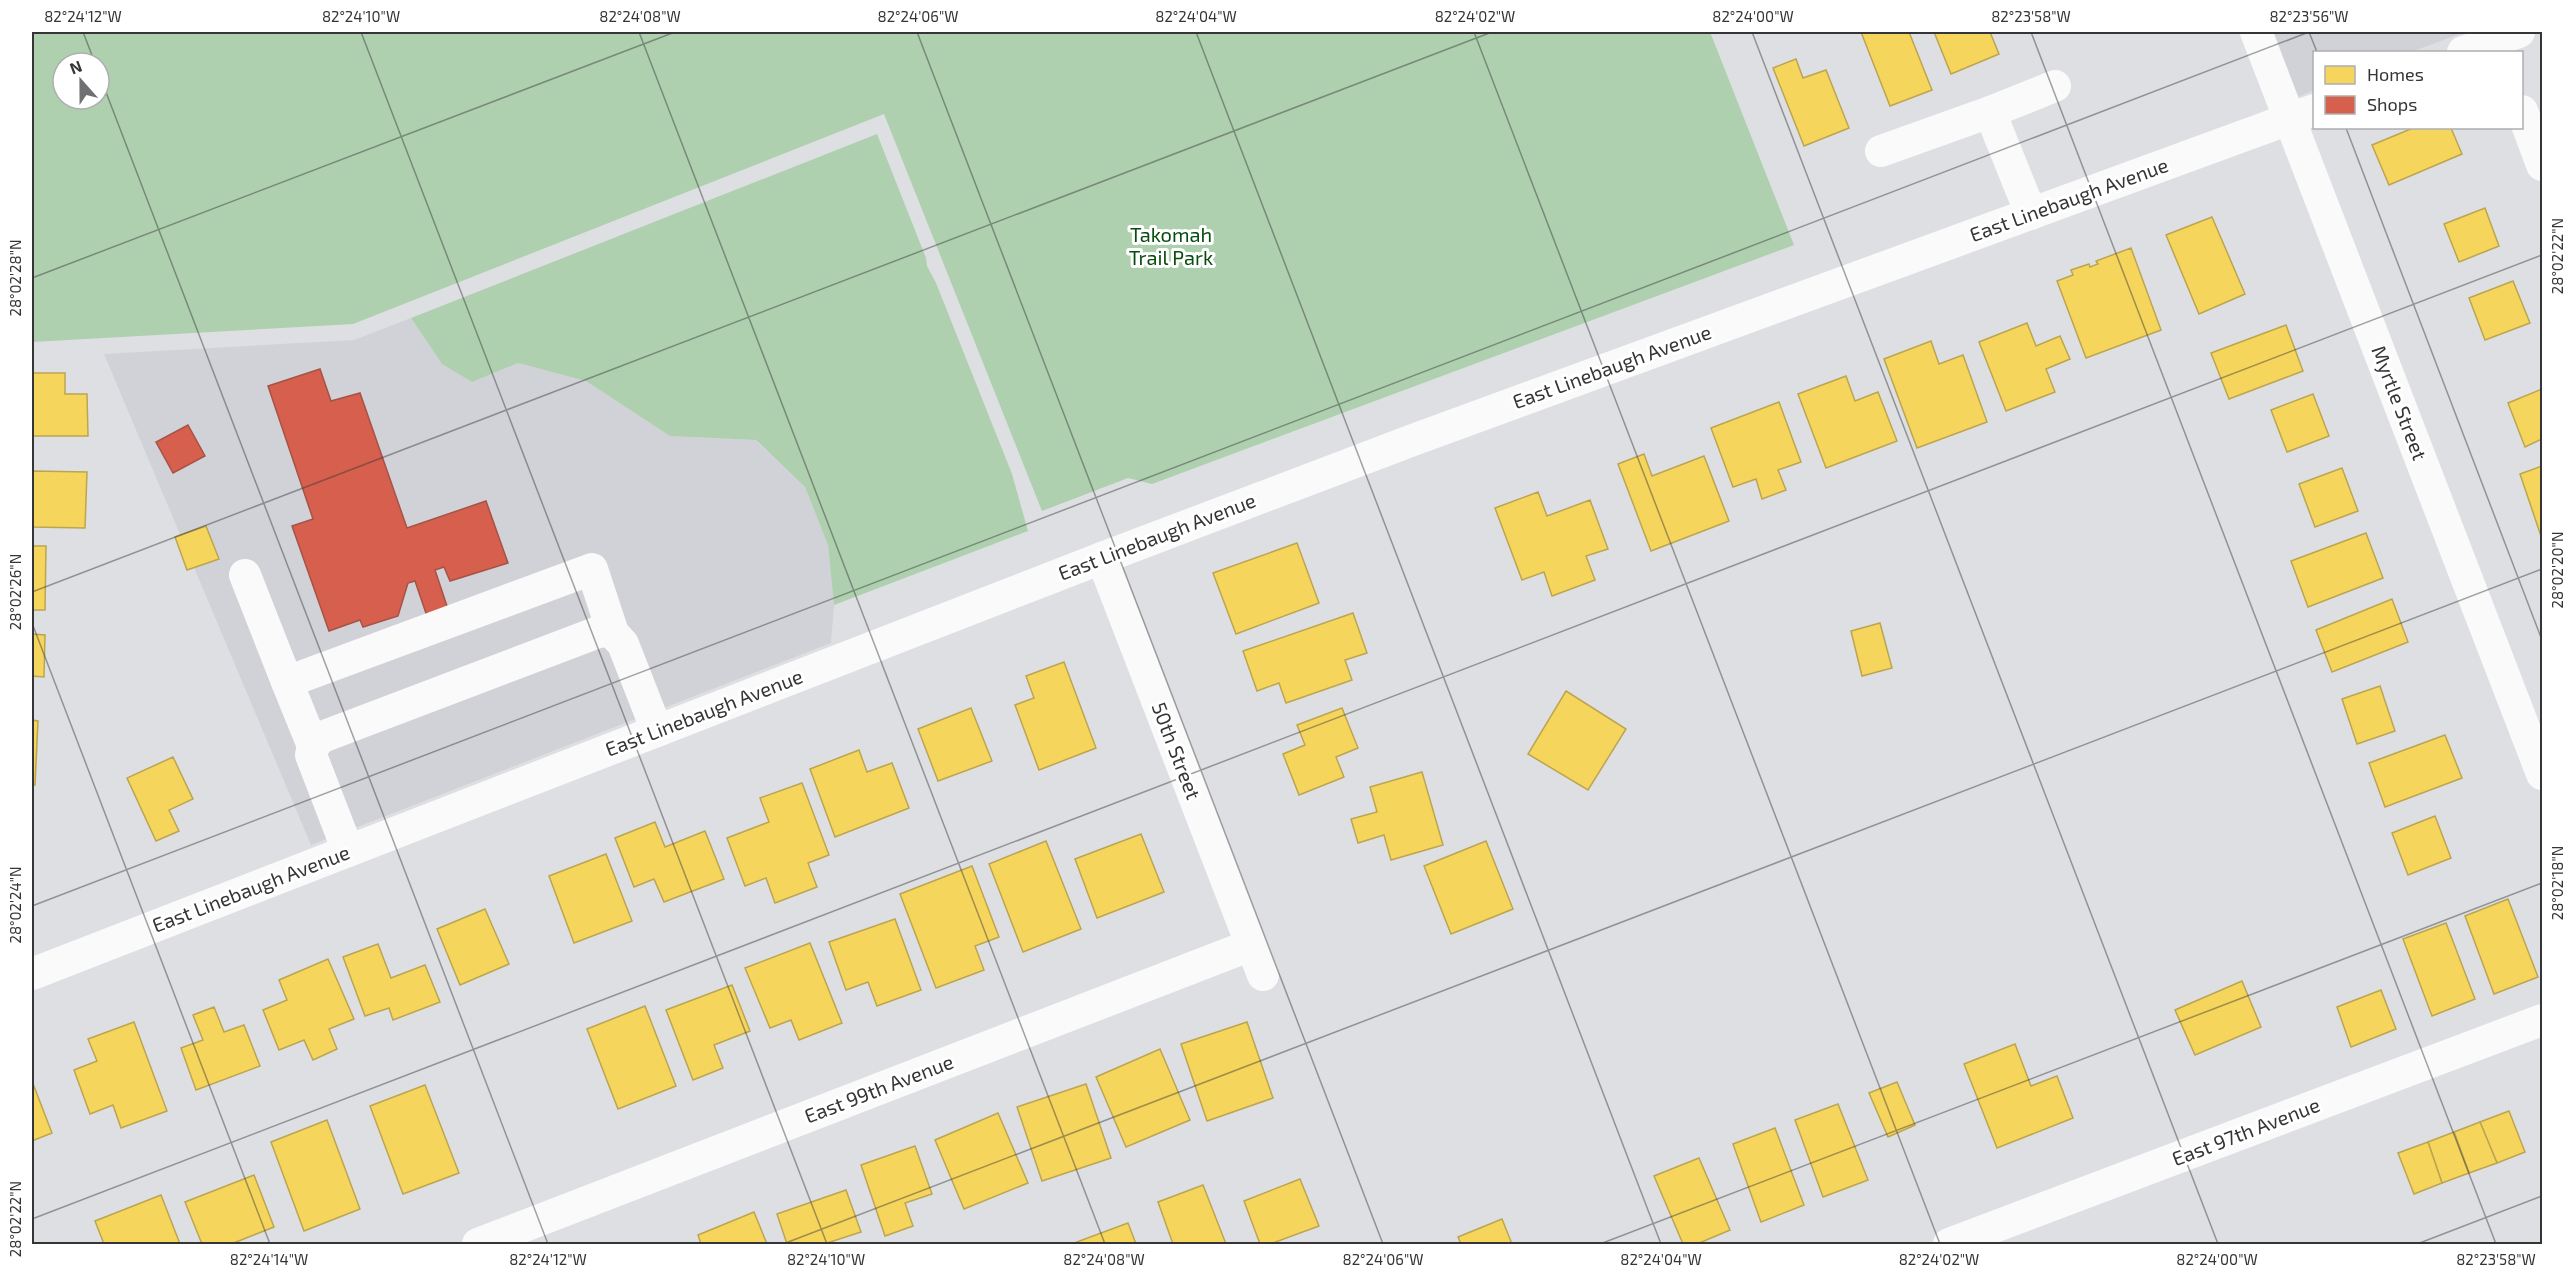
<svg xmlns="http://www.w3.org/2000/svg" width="2574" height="1276" font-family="'Exo 2',sans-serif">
  <rect width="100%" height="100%" fill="#dedfe2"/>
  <!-- built -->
  <g fill="#d1d1d8">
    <polygon points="2274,32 2465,32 2411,52 2314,52 2314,90 2298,97"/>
    <polygon points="411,318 442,364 472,382 518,363 586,381 670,436 755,440 805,487 828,545 834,605 831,643 311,845 104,354 354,340"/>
  </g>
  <!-- green -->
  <g fill="#aed0af" fill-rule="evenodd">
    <path d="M32,32H1710L1794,245L1152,484L1128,478L1042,511L884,114L353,324L32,342ZM63,63H99V99H63Z"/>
    <polygon points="877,134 926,258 927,266 936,283 1012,474 1028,531 834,605 828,545 805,487 756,440 670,436 586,381 518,363 472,382 442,364 411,318"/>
  </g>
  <!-- homes -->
  <g fill="#f6d55c" stroke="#bca551" stroke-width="1.5">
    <polygon points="1861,32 1909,32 1932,90 1890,106"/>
    <polygon points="1934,32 1990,32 1999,54 1951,74"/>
    <polygon points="1796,59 1803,78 1826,70 1849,128 1804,146 1773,68"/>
    <polygon points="2413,128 2451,128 2462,154 2389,185 2372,145"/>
    <polygon points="2485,208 2499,246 2459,262 2444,224"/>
    <polygon points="2212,217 2245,294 2199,314 2166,235"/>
    <polygon points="2131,248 2161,330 2086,358 2057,281 2073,275 2071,270 2089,264 2090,267 2098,264 2096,261"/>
    <polygon points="2513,281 2530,323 2485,340 2469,298"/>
    <polygon points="2027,323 2036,346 2060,336 2070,359 2046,369 2055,392 2006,411 1979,342"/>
    <polygon points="2286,325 2303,371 2229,399 2211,353"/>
    <polygon points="1931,341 1939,364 1963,355 1987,422 1917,448 1884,359"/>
    <polygon points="32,373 65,373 65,394 87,394 88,436 32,436"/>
    <polygon points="1846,376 1855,401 1878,392 1897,441 1826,468 1798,394"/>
    <polygon points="2542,389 2542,439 2525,447 2508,403"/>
    <polygon points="2313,394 2329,436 2287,452 2271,410"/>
    <polygon points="1779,402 1801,462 1778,470 1786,490 1762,499 1756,479 1733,487 1711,428"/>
    <polygon points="1644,454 1652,476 1704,456 1729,521 1651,551 1618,464"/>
    <polygon points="2542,466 2542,539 2520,474"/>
    <polygon points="2342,468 2358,511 2315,527 2299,484"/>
    <polygon points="32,471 87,472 85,528 32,527"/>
    <polygon points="1538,492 1547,516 1590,500 1608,549 1586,556 1595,580 1552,596 1544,572 1522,580 1495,508"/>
    <polygon points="206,526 219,559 187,570 175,537"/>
    <polygon points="2366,533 2383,578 2308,607 2291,561"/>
    <polygon points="1297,543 1319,603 1236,634 1213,573"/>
    <polygon points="32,546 46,546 45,610 32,610"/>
    <polygon points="2392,599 2408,642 2332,672 2316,630"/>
    <polygon points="1353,613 1367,653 1345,660 1352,680 1286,703 1279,683 1257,691 1243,651"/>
    <polygon points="1880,623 1892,668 1862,676 1851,631"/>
    <polygon points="32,634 45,635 44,677 32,676"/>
    <polygon points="1064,662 1096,748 1039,770 1015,705 1034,698 1026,676"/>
    <polygon points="2380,686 2395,731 2357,744 2342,699"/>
    <polygon points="1566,691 1626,729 1588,790 1528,754"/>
    <polygon points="971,708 992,761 938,781 918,729"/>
    <polygon points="1342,708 1358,748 1336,757 1344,777 1299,795 1283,754 1305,745 1297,725"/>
    <polygon points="32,720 38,721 35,785 32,785"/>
    <polygon points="2445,735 2462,778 2385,807 2369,763"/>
    <polygon points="859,750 867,772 892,763 909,808 835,837 810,769"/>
    <polygon points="173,757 193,799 169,810 179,831 156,841 127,778"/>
    <polygon points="1422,772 1443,845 1391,860 1384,835 1358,843 1351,819 1377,812 1370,787"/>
    <polygon points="802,783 829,855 808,863 817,887 775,903 766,878 745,886 727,838 769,822 760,798"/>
    <polygon points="2435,816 2451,858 2408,875 2392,833"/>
    <polygon points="655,822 665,847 705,831 724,879 664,902 654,879 634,887 615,838"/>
    <polygon points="1141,834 1164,892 1097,918 1075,859"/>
    <polygon points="1046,841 1081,929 1023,952 989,864"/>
    <polygon points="1486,841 1513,909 1451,934 1424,866"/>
    <polygon points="606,854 632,921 574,943 549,876"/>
    <polygon points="972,866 999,937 975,946 984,970 936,988 900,894"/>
    <polygon points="2508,899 2538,977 2494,994 2465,916"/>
    <polygon points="485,909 509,964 460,985 437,929"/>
    <polygon points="895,919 921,990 877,1006 868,982 846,990 829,942"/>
    <polygon points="2446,923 2475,999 2432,1016 2403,939"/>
    <polygon points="810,943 842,1023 799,1040 791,1020 770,1028 745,968"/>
    <polygon points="378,944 391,978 425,965 440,1002 393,1020 389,1008 365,1016 343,957"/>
    <polygon points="328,959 354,1019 329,1029 337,1049 313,1060 304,1040 279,1050 263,1010 287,1000 279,980"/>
    <polygon points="2242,981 2261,1027 2195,1055 2175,1010"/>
    <polygon points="732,985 750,1031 714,1045 723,1068 693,1080 666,1010"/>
    <polygon points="2381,990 2396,1029 2351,1047 2337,1007"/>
    <polygon points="645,1006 676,1086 618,1109 587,1029"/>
    <polygon points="214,1007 224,1032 244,1025 260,1066 196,1090 181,1048 203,1040 193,1015"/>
    <polygon points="134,1022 167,1111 121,1128 113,1105 90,1114 74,1070 97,1061 88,1039"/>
    <polygon points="1247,1022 1273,1098 1207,1121 1181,1044"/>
    <polygon points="2015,1044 2031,1086 2057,1076 2073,1118 1997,1148 1964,1064"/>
    <polygon points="1160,1049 1190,1120 1126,1147 1096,1077"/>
    <polygon points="32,1081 52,1133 32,1141"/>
    <polygon points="1897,1082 1915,1125 1888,1137 1869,1093"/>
    <polygon points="1086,1084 1111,1158 1042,1181 1017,1107"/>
    <polygon points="425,1085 459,1173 403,1194 370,1106"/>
    <polygon points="1838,1104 1868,1180 1823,1197 1795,1120"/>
    <polygon points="2509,1111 2525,1152 2497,1163 2480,1122"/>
    <polygon points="998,1113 1028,1183 964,1209 935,1140"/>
    <polygon points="327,1120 360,1209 304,1231 271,1142"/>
    <polygon points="2480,1122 2497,1163 2469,1173 2454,1132"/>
    <polygon points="1775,1128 1804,1205 1761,1222 1733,1144"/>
    <polygon points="2454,1132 2469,1173 2442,1183 2428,1142"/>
    <polygon points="2428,1142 2442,1183 2414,1194 2398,1153"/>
    <polygon points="915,1146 932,1194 905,1203 913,1226 885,1236 861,1165"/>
    <polygon points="1699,1158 1730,1230 1697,1244 1683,1244 1654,1176"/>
    <polygon points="254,1175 274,1227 231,1244 202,1244 185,1202"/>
    <polygon points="1300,1179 1319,1226 1270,1244 1260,1244 1244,1201"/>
    <polygon points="1203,1185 1226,1244 1173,1244 1158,1202"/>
    <polygon points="846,1190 861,1232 824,1244 787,1244 777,1214"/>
    <polygon points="161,1195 180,1244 104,1244 95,1221"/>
    <polygon points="754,1212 767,1244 701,1244 698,1235"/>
    <polygon points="1502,1219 1512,1244 1461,1244 1458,1237"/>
    <polygon points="1128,1223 1136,1244 1075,1244 1074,1243"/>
  </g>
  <!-- shops -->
  <g fill="#d6604d" stroke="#a65346" stroke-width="1.5">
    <polygon points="320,369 331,401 360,393 407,528 486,501 508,563 450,581 444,567 435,570 449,612 428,619 415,581 408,583 398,616 363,627 360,620 329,631 292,526 313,519 268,386"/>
    <polygon points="188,425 205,456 173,473 156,442"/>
  </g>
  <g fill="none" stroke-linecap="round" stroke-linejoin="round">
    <!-- minor -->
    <g stroke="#fafafb" stroke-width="32">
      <polyline points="2256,32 2542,774"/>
      <polyline points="2463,52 2519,32"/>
      <polyline points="2522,111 2542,165"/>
      <polyline points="1990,112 2055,86"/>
      <polyline points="1881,151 1990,112 2031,214"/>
      <polyline points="1102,558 1263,975"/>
      <polyline points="245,575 287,682 592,569 613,633"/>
      <polyline points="287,682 313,746"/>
      <polyline points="348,851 311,755 313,746 322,737 601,631 613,633 623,644 657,731"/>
      <polyline points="32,974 1102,558 1413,440 2314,110"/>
      <polyline points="478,1244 1251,945"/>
      <polyline points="1949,1244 2542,1020"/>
    </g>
  </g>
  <!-- ticks -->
  <path fill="none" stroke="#353537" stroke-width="1.5" stroke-opacity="0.45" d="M83,32L95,63M361,32L827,1244M639,32L1105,1244M917,32L1383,1244M1196,32L1661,1244M1474,32L1940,1244M1752,32L2218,1244M2031,32L2496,1244M2309,32L2317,52M99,74L548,1244M2346,128L2542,640M32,278L675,32M32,592L1492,32M32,623L270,1244M32,906L2309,32M32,1219L2542,255M783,1244L2542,569M1600,1244L2542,883M2417,1244L2542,1196"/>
  <g text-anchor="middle" stroke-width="6" stroke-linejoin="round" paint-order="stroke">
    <!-- street labels -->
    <g font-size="20" fill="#353537" stroke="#fff">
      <text transform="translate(2069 200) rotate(-20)" y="7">East Linebaugh Avenue</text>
      <text transform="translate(1612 367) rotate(-20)" y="7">East Linebaugh Avenue</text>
      <text transform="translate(2399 403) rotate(69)" y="7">Myrtle Street</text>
      <text transform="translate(1157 537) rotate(-21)" y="7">East Linebaugh Avenue</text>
      <text transform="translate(704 713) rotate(-21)" y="7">East Linebaugh Avenue</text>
      <text transform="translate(1176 751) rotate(69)" y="7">50th Street</text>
      <text transform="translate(251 889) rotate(-21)" y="7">East Linebaugh Avenue</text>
      <text transform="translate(879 1089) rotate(-21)" y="7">East 99th Avenue</text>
      <text transform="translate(2246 1132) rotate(-21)" y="7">East 97th Avenue</text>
    </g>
    <!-- park labels -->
    <g font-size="20" fill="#084c0f" stroke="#fff">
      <text x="1171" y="242">Takomah<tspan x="1171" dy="23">Trail Park</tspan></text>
    </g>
  </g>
  <!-- border -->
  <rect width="2574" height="1276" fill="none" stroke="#ffffff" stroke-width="66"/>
  <!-- legend -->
  <rect x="2313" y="51" width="210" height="78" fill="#ffffff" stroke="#aeaeaf" stroke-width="1.5"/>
  <rect x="2325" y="66" width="30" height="18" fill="#f6d55c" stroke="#aeaeaf" stroke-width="1.5"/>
  <text x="2367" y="81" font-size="18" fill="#353537">Homes</text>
  <rect x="2325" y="96" width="30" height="18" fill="#d6604d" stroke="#aeaeaf" stroke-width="1.5"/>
  <text x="2367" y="111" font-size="18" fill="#353537">Shops</text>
  <!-- north arrow -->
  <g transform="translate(81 81) rotate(339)"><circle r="28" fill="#ffffff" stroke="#aeaeaf" stroke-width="1.5"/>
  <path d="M0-4.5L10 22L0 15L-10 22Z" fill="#707073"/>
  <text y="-9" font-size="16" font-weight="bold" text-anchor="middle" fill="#353537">N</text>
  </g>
  <rect x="33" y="33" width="2508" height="1210" fill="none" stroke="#353537" stroke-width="2"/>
  <g font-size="15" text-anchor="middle" fill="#353537">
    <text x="83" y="22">82°24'12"W</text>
    <text x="361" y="22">82°24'10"W</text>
    <text x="640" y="22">82°24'08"W</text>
    <text x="918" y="22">82°24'06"W</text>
    <text x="1196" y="22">82°24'04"W</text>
    <text x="1475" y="22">82°24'02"W</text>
    <text x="1753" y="22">82°24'00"W</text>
    <text x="2031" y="22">82°23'58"W</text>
    <text x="2309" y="22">82°23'56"W</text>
    <text transform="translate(2558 256) rotate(-90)" y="5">28°02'22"N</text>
    <text transform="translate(16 278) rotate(-90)" y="5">28°02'28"N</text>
    <text transform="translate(2558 570) rotate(-90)" y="5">28°02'20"N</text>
    <text transform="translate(16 592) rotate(-90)" y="5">28°02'26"N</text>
    <text transform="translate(2558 883) rotate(-90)" y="5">28°02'18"N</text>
    <text transform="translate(16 905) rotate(-90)" y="5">28°02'24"N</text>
    <text transform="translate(16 1219) rotate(-90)" y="5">28°02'22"N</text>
    <text x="269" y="1265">82°24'14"W</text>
    <text x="548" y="1265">82°24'12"W</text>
    <text x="826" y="1265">82°24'10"W</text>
    <text x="1104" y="1265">82°24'08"W</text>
    <text x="1383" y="1265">82°24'06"W</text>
    <text x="1661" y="1265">82°24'04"W</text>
    <text x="1939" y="1265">82°24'02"W</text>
    <text x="2217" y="1265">82°24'00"W</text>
    <text x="2496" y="1265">82°23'58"W</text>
  </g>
</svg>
